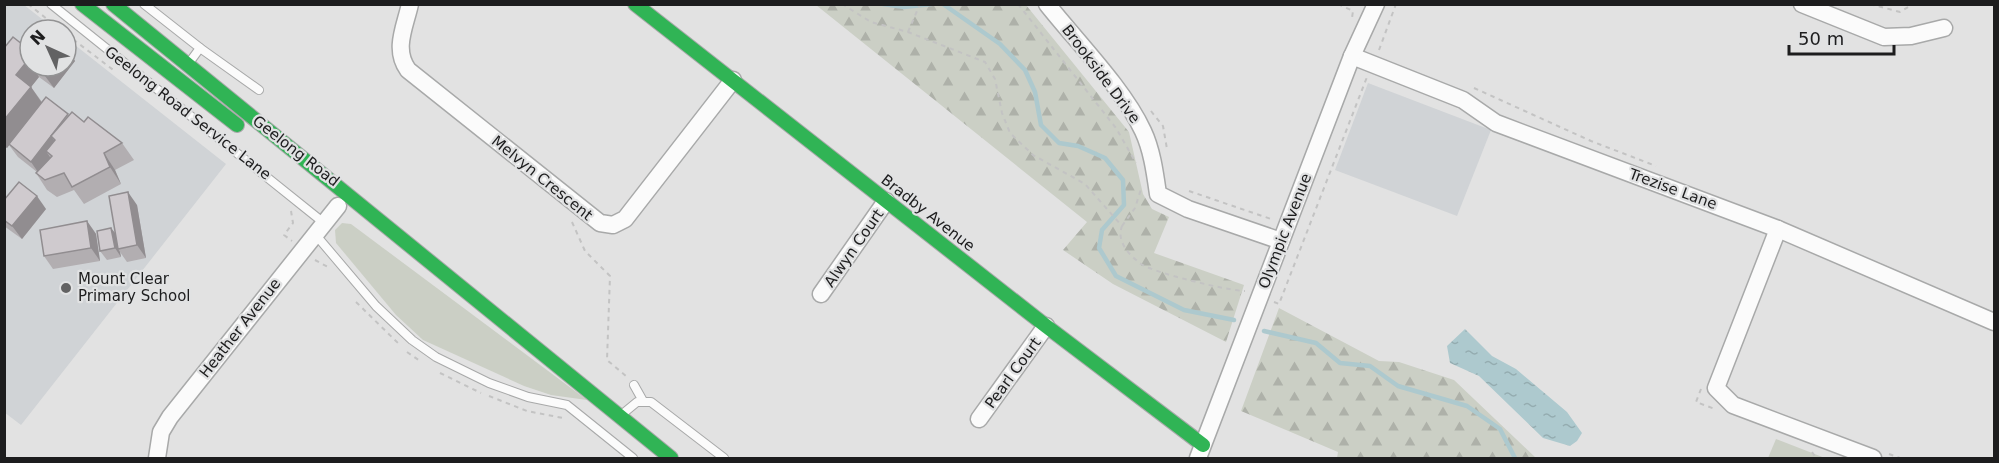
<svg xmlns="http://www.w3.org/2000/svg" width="1999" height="463" font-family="'DejaVu Sans',sans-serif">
  <defs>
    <pattern id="forest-firs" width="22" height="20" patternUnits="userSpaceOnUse" patternTransform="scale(1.5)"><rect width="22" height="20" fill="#cbcfc5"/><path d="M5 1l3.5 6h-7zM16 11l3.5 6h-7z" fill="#aeb1a9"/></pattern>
    <pattern id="water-ripples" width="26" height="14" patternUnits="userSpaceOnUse" patternTransform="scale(1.5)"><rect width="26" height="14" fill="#adc9ce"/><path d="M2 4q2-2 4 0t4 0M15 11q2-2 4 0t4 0" fill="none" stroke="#94acb0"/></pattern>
  </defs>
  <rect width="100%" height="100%" fill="#e2e2e2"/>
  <!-- built -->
  <g fill="#d0d3d6">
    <polygon points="4,5 24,5 56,30 30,30 30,66 66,66 66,38 226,164 21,425 4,412"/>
    <polygon points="1368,83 1491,130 1457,216 1335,170"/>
  </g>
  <!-- green -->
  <g fill="#cbcfc5">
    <polygon points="342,223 351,224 587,400 551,395 524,386 423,340 396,315 336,243 335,230"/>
    <polygon points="1776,439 1825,458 1768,458"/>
  </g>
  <!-- forest -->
  <g fill="url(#forest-firs)">
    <polygon points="816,5 1026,5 1129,132 1143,194 1152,209 1169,217 1154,253 1244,285 1226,342 1113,284 1063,250 1087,222"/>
    <polygon points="1279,308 1379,361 1399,362 1454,380 1536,458 1337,458 1338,452 1241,411"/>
  </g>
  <!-- water -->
  <polygon fill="url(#water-ripples)" points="1465,329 1492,356 1516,369 1567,412 1582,433 1577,441 1570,446 1543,438 1479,376 1450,363 1447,346"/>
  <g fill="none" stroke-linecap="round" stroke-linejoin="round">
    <!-- stream -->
    <g stroke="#adc9ce" stroke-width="4.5">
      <polyline points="883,4 904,7 932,4"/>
      <polyline points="943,4 1000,44 1025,70 1035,92 1041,125 1059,143 1078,146 1105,158 1123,180 1124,205 1102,230 1099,248 1116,276 1184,310 1234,320"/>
      <polyline points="1264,331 1316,343 1340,363 1370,366 1398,386 1467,406 1500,429 1515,458"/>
    </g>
    <!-- lane casing -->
    <g stroke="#a8a9a9" stroke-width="10">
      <g id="lane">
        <polyline points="51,4 324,223"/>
        <polyline points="144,4 200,48 189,63"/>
        <polyline points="200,48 259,90"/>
        <polyline points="315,234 376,306 412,340 436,357 489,383 528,397 567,405 633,458"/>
        <polyline points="634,385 643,401"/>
        <polyline points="620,416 637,402 651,402 724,458"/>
      </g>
    </g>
    <!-- street casing -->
    <g stroke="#a8a9a9" stroke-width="19">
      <g id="street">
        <path d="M410,4C405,27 393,49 408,70L600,223L613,225L625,219L733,80"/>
        <path d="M1047,4C1077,42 1123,88 1143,131C1152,150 1155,173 1158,194L1188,209L1281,241"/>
        <polyline points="1802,4 1884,37 1911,36 1944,28"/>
        <polyline points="1352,56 1463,100 1496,123 1778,229 1994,322"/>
        <polyline points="1778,229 1716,388 1733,405 1873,458"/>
        <polyline points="821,294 886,201"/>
        <polyline points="979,419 1046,326"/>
        <polyline points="157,458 161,432 170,417 338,206"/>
        <polyline points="1198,458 1352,56 1376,4"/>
      </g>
    </g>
    <!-- fast casing -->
    <g stroke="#a8a9a9" stroke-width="16">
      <g id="fast">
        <polyline points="82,4 237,125"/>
        <polyline points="113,4 671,458"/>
        <polyline points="635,4 1046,326 1203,445"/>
      </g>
    </g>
    <!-- path -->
    <g stroke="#c3c3c3" stroke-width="2" stroke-dasharray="4.5 4.5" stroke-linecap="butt">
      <polyline points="28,4 61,30"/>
      <path d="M842,4L871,22L908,32L985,62L995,79L1002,113L1010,133L1033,155L1085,184L1122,226C1116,241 1129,255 1141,264C1154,273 1229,291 1245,291"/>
      <polyline points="1018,4 1116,128 1136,163"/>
      <polyline points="1338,4 1353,11 1352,18"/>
      <polyline points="1870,4 1900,12 1913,4"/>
      <polyline points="908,32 920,4"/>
      <polyline points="66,34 116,72"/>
      <polyline points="1379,50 1396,4"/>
      <polyline points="1474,88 1591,141 1656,166"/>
      <polyline points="1151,111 1163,126 1167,149"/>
      <polyline points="1189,191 1274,220"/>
      <polyline points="291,211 293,223 284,235 292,241"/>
      <polyline points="572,222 585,251 610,276 607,360 626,376"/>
      <polyline points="1122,226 1135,208 1141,189"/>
      <polyline points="315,260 328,267"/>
      <polyline points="356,302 401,346"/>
      <polyline points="1274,302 1279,304 1367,77"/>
      <polyline points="407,352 420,361"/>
      <polyline points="440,373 481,393"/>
      <polyline points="1701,389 1696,402 1715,409"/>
      <polyline points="489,396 527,411 563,418"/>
      <polyline points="1812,452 1816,458"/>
      <polyline points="1889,454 1900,458"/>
    </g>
    <!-- lane -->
    <use href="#lane" stroke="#fbfbfb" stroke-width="8"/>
    <!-- street -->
    <use href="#street" stroke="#fbfbfb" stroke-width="16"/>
    <!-- fast -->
    <use href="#fast" stroke="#30b455" stroke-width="14"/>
  </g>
  <!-- wall -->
  <g fill="#b2aeb1">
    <polygon points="30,45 30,66 66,66 66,48 75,61 54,88 39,77 31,87 42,102 84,122 122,143 134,160 115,170 121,184 84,204 74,190 57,197 47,190 36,173 37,172 18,157 9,145 7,148 4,147 4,48 27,48"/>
    <polygon points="4,200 46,209 22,239 4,226"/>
    <polygon points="137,205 146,258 127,262 120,252 121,257 107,260 100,251 111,228 116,234"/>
    <polygon points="87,221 96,234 100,261 53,269 44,256"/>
  </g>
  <!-- shaded-wall -->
  <g fill="#918d90">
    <polygon points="66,48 75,61 54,88 42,72 47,66 66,66"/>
    <polygon points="28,60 30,64 30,66 32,66 39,77 31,87 42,103 7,148 4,145 4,120 16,75"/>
    <polygon points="51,136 60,149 52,156 46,151 52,160 40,175 31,162"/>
    <polygon points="104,153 115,170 121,184 110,167"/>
    <polygon points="128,192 137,205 146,258 137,245"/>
    <polygon points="37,196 46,209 22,239 12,226"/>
    <polygon points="87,221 96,234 100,261 91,248"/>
    <polygon points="111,228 118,237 118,249 120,252 121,257 115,248"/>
  </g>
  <!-- building -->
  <g fill="#cfcace" stroke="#918d90" stroke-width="1.5">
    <polygon points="13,37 27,48 30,45 30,62 28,60 16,75 31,87 4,120 4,48"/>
    <polygon points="35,66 47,66 42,72"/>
    <polygon points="46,97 68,114 31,162 9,144"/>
    <polygon points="72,112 84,122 88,117 122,143 104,153 110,167 72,187 64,173 45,180 36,173 52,156 46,151 55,140 51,136"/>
    <polygon points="19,182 37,196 12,226 4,220 4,200"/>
    <polygon points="128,192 137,245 118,249 109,196"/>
    <polygon points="87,221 91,248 44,256 40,230"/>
    <polygon points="111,228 115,248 100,251 97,231"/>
  </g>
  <!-- markers -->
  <circle fill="#626263" stroke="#e1e2e3" stroke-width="2" cx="66" cy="288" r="6"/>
  <g text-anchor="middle" stroke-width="4.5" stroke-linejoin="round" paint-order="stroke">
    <!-- street labels -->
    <g font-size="15" fill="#1d1d1e" stroke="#e1e2e3">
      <text transform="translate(1101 74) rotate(53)" y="5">Brookside Drive</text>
      <text transform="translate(188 113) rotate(38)" y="5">Geelong Road Service Lane</text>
      <text transform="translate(296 151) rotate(38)" y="5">Geelong Road</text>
      <text transform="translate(542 178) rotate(39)" y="5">Melvyn Crescent</text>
      <text transform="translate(1673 189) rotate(20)" y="5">Trezise Lane</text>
      <text transform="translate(928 213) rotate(38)" y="5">Bradby Avenue</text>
      <text transform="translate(1285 231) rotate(-69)" y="5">Olympic Avenue</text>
      <text transform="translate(854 248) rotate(-55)" y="5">Alwyn Court</text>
      <text transform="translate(240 328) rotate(-52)" y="5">Heather Avenue</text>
      <text transform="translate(1013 373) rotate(-54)" y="5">Pearl Court</text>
    </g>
    <!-- poi labels -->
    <g font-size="15" fill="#1d1d1e" stroke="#e1e2e3" text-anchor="start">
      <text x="78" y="284">Mount Clear<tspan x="78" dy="17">Primary School</tspan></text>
    </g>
  </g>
  <!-- border -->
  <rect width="1999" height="463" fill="none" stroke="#1d1d1e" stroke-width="12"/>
  <!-- north arrow -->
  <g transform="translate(48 48) rotate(315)"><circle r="28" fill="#e1e2e3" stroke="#939394" stroke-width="1.5"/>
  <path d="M0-4.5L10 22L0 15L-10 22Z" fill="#626263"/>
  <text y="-9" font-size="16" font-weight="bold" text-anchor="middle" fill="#1d1d1e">N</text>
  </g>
  <!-- scale -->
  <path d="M1789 45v9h105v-9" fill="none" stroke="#1d1d1e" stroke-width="3"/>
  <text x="1798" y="45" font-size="18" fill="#1d1d1e" stroke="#e1e2e3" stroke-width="4.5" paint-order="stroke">50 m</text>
</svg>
